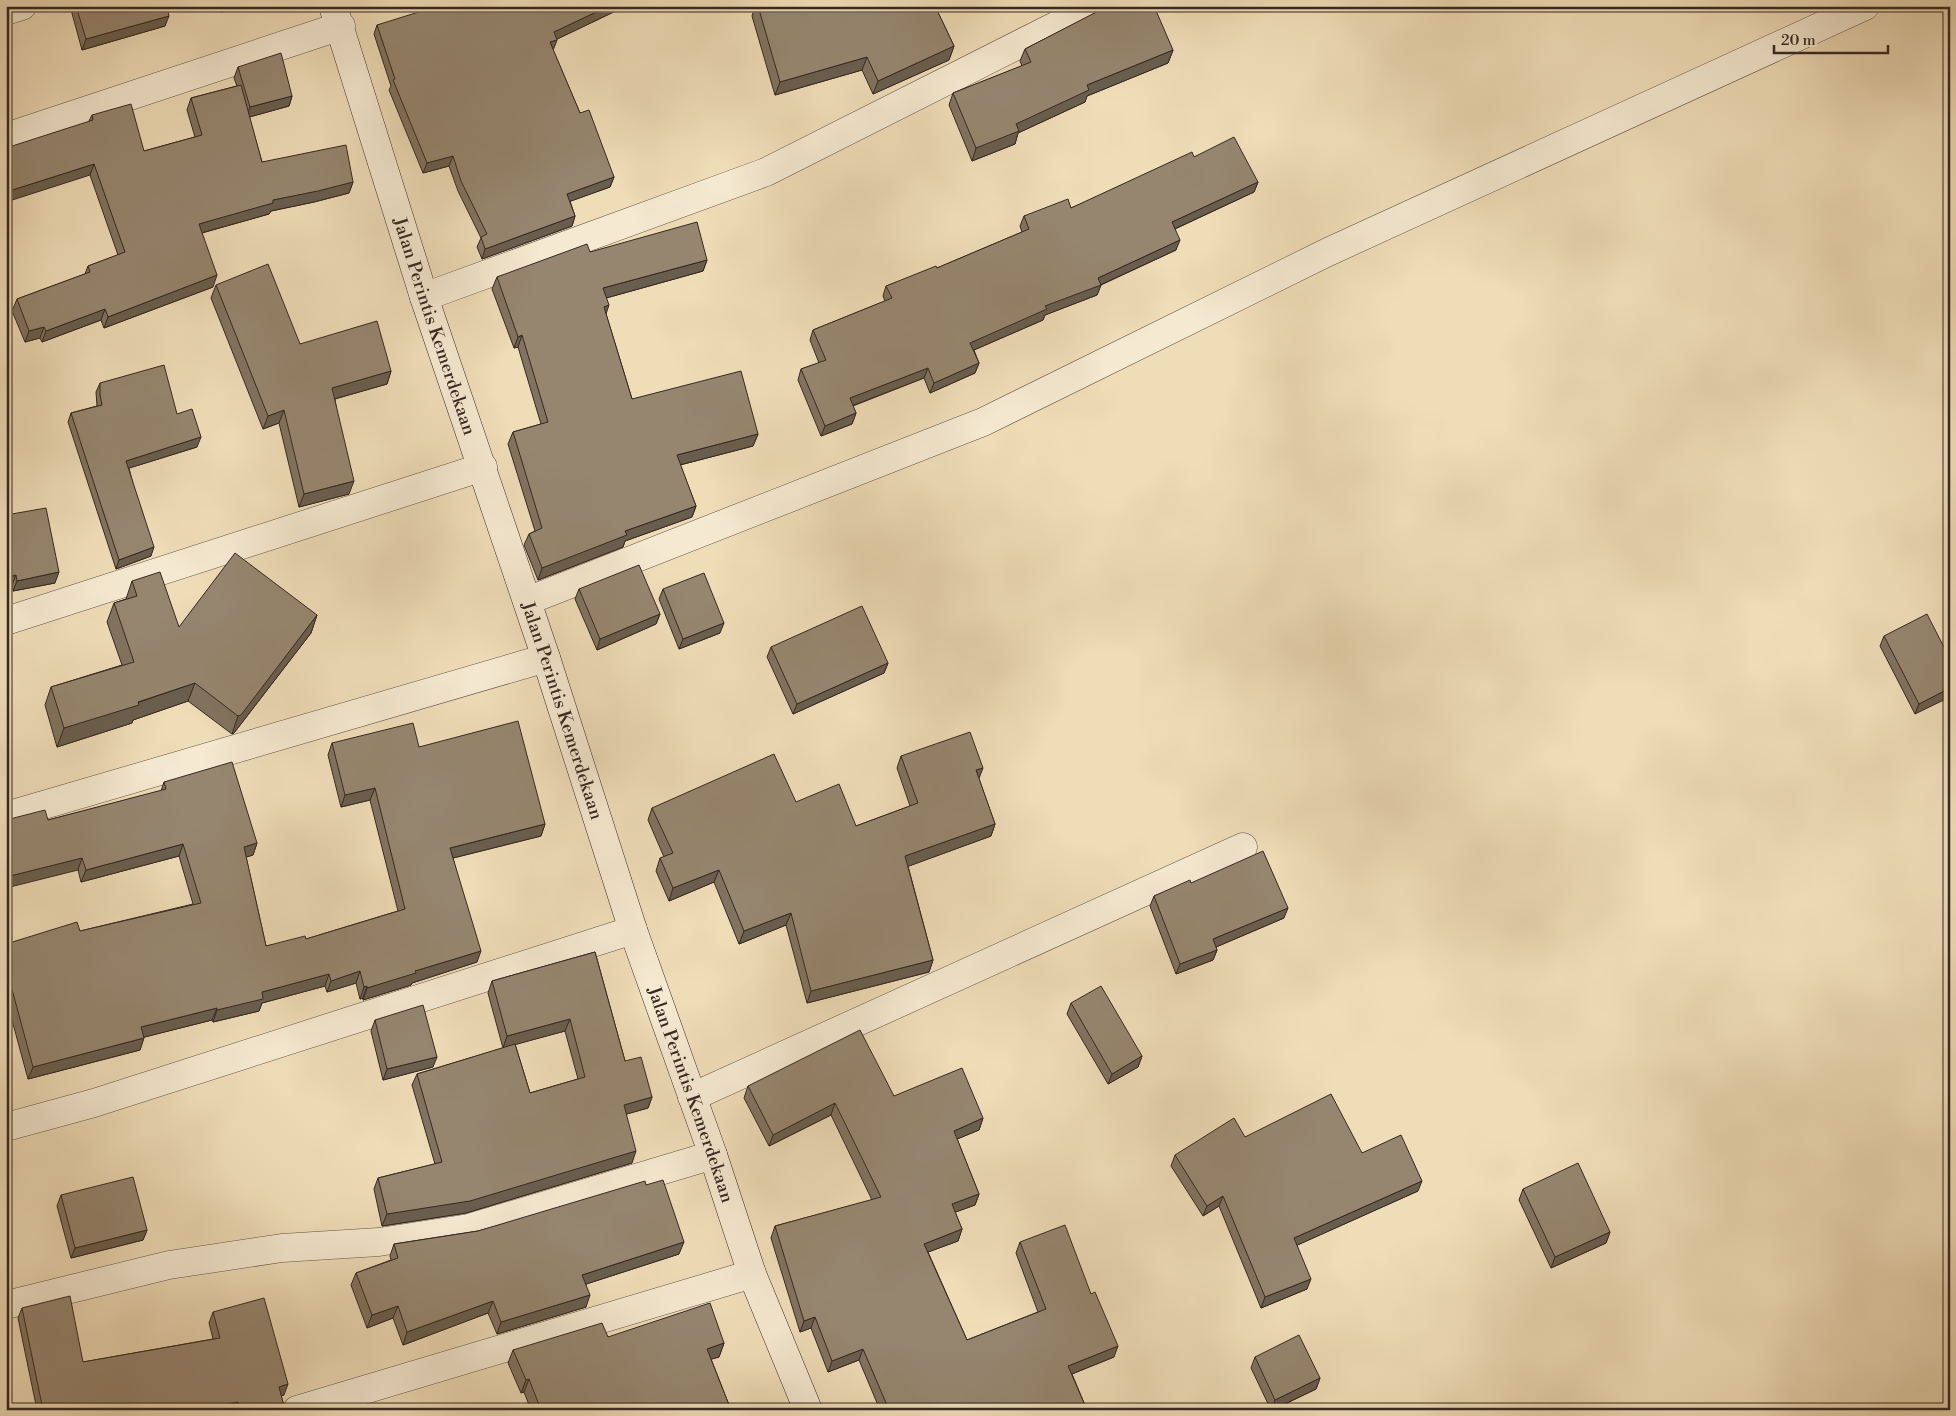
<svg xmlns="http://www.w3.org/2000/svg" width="1956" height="1416" font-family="'Libre Bodoni',serif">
  <rect width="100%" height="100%" fill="#efddb8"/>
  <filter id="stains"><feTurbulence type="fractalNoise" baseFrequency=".004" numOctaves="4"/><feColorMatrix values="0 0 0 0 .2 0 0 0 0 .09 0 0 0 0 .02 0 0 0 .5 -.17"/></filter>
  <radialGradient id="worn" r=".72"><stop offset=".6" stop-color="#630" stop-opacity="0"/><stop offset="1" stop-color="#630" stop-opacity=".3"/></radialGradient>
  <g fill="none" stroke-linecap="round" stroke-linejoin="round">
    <!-- street casing -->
    <g stroke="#645548" stroke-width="29">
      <g id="street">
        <polyline points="6,11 22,6"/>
        <polyline points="6,137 341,26"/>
        <polyline points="424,297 766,172 1095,6"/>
        <polyline points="527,601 983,422 1328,252 1865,6"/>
        <polyline points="6,621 483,467"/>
        <polyline points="6,816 546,658"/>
        <polyline points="692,1097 1243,847"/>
        <polyline points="6,1127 94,1103 633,930"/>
        <polyline points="6,1305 169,1265 282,1248 379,1242 469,1228 713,1155"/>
        <polyline points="297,1410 752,1274"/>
      </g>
    </g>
    <!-- secondary casing -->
    <g stroke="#362822" stroke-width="29">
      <g id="secondary">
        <path id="s1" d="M333,6L424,297L546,658L633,930L713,1155L752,1274L808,1410"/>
      </g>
    </g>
    <!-- street -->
    <use href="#street" stroke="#f5e9d1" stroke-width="28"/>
    <!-- secondary -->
    <use href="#secondary" stroke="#f5e9d1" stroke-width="28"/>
  </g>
  <!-- wall -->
  <g fill="#817360" stroke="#362822" fill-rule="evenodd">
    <polygon points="70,6 167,6 165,26 82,50"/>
    <polygon points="219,6 243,6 221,12"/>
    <polygon points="755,6 935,6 954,46 949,60 873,94 862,70 775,95 752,16"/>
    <polygon points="1107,7 1173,50 1168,63 1087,96 1085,102 1018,133 1015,144 972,161 949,105 953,93 1022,66 1020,61 1025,49"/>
    <polygon points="622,8 557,39 553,50 580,113 614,177 610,187 570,201 575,216 572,226 482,259 477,247 481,238 458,191 449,166 423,173 389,90 391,86 374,34 377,25"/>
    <polygon points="238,67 292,96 289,106 249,117 262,162 353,182 349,193 314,202 271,211 269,214 202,233 213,287 104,328 101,320 42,342 40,338 25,342 12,311 17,299 85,274 88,266 118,255 90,175 89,121 92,115 144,151 195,137 187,110 191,98 237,86 234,78"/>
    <polygon points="1194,157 1258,182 1254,192 1175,229 1176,250 1101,285 1097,295 1045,315 1043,320 974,350 979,363 975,373 930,393 924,378 853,406 856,413 852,424 821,436 798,380 801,369 819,363 810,340 813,330 885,301 883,296 886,286 937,268 1022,232 1020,226 1024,216 1071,208"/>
    <polygon points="590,252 707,260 703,271 606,298 606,314 632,399 758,434 753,446 680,465 696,506 692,517 625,541 623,547 538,580 524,545 529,534 535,531 508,444 513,432 541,424 518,347 514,348 492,289 497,277"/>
    <polygon points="216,285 300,344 391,371 387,384 335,399 349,494 299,507 279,423 263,429 211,298"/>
    <polygon points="100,383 177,414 197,447 129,468 151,556 116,569 68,422 71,413 97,406 96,392"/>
    <polygon points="6,515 55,583 13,591 12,585 8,587 6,580"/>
    <polygon points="132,581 179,627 317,615 311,633 234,733 232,734 188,701 133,720 132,723 57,747 45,705 51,687 122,665 107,622 114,603 126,599"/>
    <polygon points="579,589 660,614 656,624 597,650 575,599"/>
    <polygon points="663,589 720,633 679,649 659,599"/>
    <polygon points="1884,636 1950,659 1915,714 1880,646"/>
    <polygon points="771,647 888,663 884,673 793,714 767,657"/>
    <polygon points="332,743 419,747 545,824 541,836 453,858 477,962 412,983 411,985 363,1000 363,998 360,999 356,983 327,992 325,986 262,1003 259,1011 213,1022 212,1020 144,1037 140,1050 28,1079 6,998 6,944 80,931 193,904 179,856 81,882 78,870 48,820 161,791 164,782 257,843 253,855 246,857 266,946 306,939 398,911 370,800 341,807 328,755"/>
    <polygon points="901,756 979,779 995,824 991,836 908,866 933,960 929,972 807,1003 786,925 739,944 714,882 669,901 656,871 660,858 664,857 648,820 652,808 796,802 856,826 910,806 897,768"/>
    <polygon points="1191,883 1284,918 1216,947 1217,950 1213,960 1176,974 1150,906 1154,896"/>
    <path d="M595,952L625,1061L652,1097L648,1108L626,1114L632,1163L466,1213L382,1226L374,1189L378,1178L435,1164L412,1085L417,1074L503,1048L488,993L492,981ZM565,1031L578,1079L530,1093L515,1044Z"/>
    <polygon points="1071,1003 1142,1056 1138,1067 1108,1084 1067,1014"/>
    <polygon points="375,1020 433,1067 383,1080 371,1031"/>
    <polygon points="748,1086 894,1096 983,1118 979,1130 957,1139 979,1194 975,1205 955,1212 962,1229 958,1241 928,1252 967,1340 1038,1312 1016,1253 1020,1242 1114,1357 1072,1374 1087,1410 880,1410 859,1360 828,1372 811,1328 800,1332 771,1238 775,1226 872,1200 831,1115 769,1146 744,1098"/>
    <polygon points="1245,1137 1362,1153 1418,1191 1297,1245 1307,1289 1261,1308 1219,1206 1203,1216 1171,1166 1175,1155"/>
    <polygon points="646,1185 679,1254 586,1284 586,1307 497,1334 488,1313 403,1345 393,1318 367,1328 351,1285 356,1273 391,1260 390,1256 394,1244 478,1231"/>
    <polygon points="1523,1189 1610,1232 1606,1243 1551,1268 1519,1200"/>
    <polygon points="61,1195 147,1230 143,1240 71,1258 57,1206"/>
    <polygon points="22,1308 83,1362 213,1339 209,1323 213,1312 284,1395 281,1396 285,1410 37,1410 18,1318"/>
    <polygon points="608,1337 724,1343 719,1357 711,1359 731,1410 531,1410 524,1392 521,1393 508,1363 513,1350"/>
    <polygon points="1255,1357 1320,1378 1316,1389 1273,1410 1271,1410 1251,1368"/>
  </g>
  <!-- shaded-wall -->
  <g fill="#695e4e" stroke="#362822">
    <polygon points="226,6 243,6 221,12 222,7"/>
    <polygon points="609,6 623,6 622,8 551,42 554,32"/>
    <polygon points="169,16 165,26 82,50 86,39"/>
    <polygon points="557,40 553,50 550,42"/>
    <polygon points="954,46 949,60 873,94 878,81"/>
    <polygon points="1173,50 1168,63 1087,96 1085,102 1018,133 1015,144 972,161 976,148 1016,124 1087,85"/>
    <polygon points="867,57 862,70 775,95 780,82"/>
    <polygon points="292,96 289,106 246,118 250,107"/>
    <polygon points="453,156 449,166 423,173 427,163"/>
    <polygon points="94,164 90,175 6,202 6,192"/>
    <polygon points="614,177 610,187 563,204 567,194"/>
    <polygon points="353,182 349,193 314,202 271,211 269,214 194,235 199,224 273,200"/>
    <polygon points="1258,182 1254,192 1168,232 1172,222"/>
    <polygon points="575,216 572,226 482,259 485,249"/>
    <polygon points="1180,240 1176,250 1100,285 1101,285 1097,295 1045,315 1043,320 967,353 970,343 1045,306 1098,278"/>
    <polygon points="707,260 703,271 599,300 603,288"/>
    <polygon points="217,275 213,287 104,328 108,317"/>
    <polygon points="609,305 605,317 604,307"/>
    <polygon points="105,309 101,320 42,342 46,331"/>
    <polygon points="44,327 40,338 25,342 29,331"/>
    <polygon points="522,335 518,347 514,348 518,337"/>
    <polygon points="979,363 975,373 930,393 934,383"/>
    <polygon points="928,368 924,378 846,408 850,398"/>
    <polygon points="391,371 387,384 327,401 332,388"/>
    <polygon points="284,410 279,423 263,429 268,416"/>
    <polygon points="856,413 852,424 821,436 825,426"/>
    <polygon points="758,434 753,446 672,467 677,455"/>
    <polygon points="201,437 197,447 123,470 126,461"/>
    <polygon points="354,481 349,494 299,507 304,494"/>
    <polygon points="696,506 692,517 625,541 623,547 538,580 542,568 625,531"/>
    <polygon points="154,547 151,556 116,569 119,560"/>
    <polygon points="59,572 55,583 13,591 17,581"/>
    <polygon points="16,575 12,585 8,587 12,576"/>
    <polygon points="660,614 656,624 597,650 600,639"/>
    <polygon points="317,615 311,633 234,733 232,734 238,716"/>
    <polygon points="724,623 720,633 679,649 683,639"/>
    <polygon points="888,663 884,673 793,714 797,704"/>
    <polygon points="195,683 188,701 133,720 132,723 57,747 64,728"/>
    <polygon points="1950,688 1950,697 1915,714 1919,704"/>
    <polygon points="983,768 978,781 976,770"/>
    <polygon points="375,788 370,800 341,807 345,795"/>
    <polygon points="545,824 541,836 445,860 450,848"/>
    <polygon points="995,824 991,836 901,869 905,856"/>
    <polygon points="257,843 253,855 240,859 244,847"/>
    <polygon points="183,844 179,856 81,882 86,870"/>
    <polygon points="82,858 78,870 6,888 6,877"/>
    <polygon points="719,870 714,882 669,901 673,888"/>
    <polygon points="1288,908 1284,918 1209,950 1213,939"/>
    <polygon points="791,913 786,925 739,944 744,931"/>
    <polygon points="1217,950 1213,960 1176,974 1180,964"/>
    <polygon points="481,951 477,962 412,983 411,985 363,1000 367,988 415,971"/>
    <polygon points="933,960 929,972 807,1003 811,991"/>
    <polygon points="360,971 356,983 327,992 331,981"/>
    <polygon points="329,974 325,986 262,1003 259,1011 213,1022 217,1010 262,992"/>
    <polygon points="367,986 363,998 360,999 364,987"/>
    <polygon points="217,1008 212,1020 137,1039 141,1027"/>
    <polygon points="570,1019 565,1031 503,1048 507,1036"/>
    <polygon points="144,1038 140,1050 28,1079 33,1067"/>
    <polygon points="1142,1056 1138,1067 1108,1084 1112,1074"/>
    <polygon points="437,1057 433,1067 383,1080 387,1069"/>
    <polygon points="652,1097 648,1108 620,1116 624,1105"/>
    <polygon points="835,1103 831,1115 769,1146 773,1135"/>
    <polygon points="983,1118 979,1130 950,1142 954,1131"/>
    <polygon points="636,1151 632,1163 466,1213 382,1226 387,1214"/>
    <polygon points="1422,1181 1418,1191 1291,1248 1294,1238"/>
    <polygon points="979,1194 975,1205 948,1215 952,1204"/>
    <polygon points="1223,1196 1219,1206 1203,1216 1207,1206"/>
    <polygon points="962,1229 958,1241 920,1255 924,1244"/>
    <polygon points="147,1230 143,1240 71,1258 75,1248"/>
    <polygon points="1610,1232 1606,1243 1551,1268 1555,1257"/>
    <polygon points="684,1242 679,1254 577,1287 582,1275"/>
    <polygon points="1311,1279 1307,1289 1261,1308 1265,1297"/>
    <polygon points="590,1295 586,1307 497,1334 501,1322"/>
    <polygon points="493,1301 488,1313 403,1345 407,1332"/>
    <polygon points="398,1306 393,1318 367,1328 372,1315"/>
    <polygon points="815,1317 811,1328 800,1332 804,1321"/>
    <polygon points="724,1343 719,1357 702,1362 707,1349"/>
    <polygon points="1118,1346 1114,1357 1064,1377 1068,1366"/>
    <polygon points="863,1349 859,1360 828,1372 832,1361"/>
    <polygon points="1320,1378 1316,1389 1272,1410 1275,1400"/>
    <polygon points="529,1379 524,1392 521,1393 526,1380"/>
    <polygon points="288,1384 284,1395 275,1397 279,1387"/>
    <polygon points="238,1402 235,1410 197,1410"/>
  </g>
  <!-- building -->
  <g fill="#968670" stroke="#362822">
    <polygon points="76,6 167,6 169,16 86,39"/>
    <polygon points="438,6 609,6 554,32 557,40 550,42 580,113 589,110 614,177 567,194 575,216 485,249 481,237 487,234 461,181 453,156 427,163 393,80 395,79 377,25"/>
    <polygon points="758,6 935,6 954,46 878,81 867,57 780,82"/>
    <polygon points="1108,6 1154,6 1173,50 1087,85 1089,90 1016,124 1019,131 976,148 953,93 1031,62 1025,49"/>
    <polygon points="281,53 292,96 250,107 238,67"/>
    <polygon points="241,85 262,162 346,145 353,182 318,191 273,200 273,203 199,224 217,275 108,317 105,309 46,331 44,327 29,331 17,299 90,272 88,266 125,252 94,164 6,192 6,148 93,120 92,115 131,104 144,151 202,135 191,98"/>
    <polygon points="1234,137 1258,182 1172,222 1180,240 1098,278 1101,285 1045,306 1047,309 970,343 979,363 934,383 928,368 850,398 856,413 825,426 801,369 826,360 813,330 892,298 886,286 936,266 937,268 1029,229 1024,216 1068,199 1071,208 1192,152 1194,157"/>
    <polygon points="697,222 707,260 603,288 609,305 604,307 632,399 741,371 758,434 677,455 696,506 625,531 627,535 542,568 529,534 542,528 513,432 548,422 522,335 518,337 497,277 587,244 590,252"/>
    <polygon points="268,264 300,344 377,321 391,371 332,388 354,481 304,494 284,410 268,416 216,285"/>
    <polygon points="164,365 177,414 192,409 201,437 126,461 154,547 119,560 71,413 102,405 100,395 100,383"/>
    <polygon points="46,508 59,572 17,581 16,575 12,576 6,557 6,515"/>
    <polygon points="235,553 317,615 241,715 238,716 195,683 138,702 139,705 64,728 51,687 134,662 114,603 137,596 132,581 160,572 179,627"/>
    <polygon points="639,565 660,614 600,639 579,589"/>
    <polygon points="704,573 724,623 683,639 663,589"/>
    <polygon points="862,606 888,663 797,704 771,647"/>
    <polygon points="1927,614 1950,659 1950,688 1919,704 1884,636"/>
    <polygon points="518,721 545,824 450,848 481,951 415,971 416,973 367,988 367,986 364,987 360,971 331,981 329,974 262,992 263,999 217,1010 217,1008 141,1027 144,1038 33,1067 13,993 6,972 6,944 77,922 80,931 201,903 183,844 86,870 82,858 6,877 6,820 45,810 48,820 166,789 164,782 232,762 257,843 244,847 266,946 305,936 306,939 405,909 375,788 345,795 332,743 413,723 419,747"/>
    <polygon points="970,732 983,768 976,770 995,824 905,856 933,960 811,991 791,913 744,931 719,870 673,888 660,858 673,853 652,808 774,754 796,802 839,784 856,826 918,803 901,756"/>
    <polygon points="1263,851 1288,908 1213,939 1217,950 1180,964 1154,896 1190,880 1191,883"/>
    <polygon points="595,952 625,1061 641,1057 652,1097 624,1105 636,1151 470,1201 387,1214 378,1178 442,1162 417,1074 515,1044 530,1093 585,1077 570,1019 507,1036 492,981"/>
    <polygon points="1101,986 1142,1056 1112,1074 1071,1003"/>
    <polygon points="423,1005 437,1057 387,1069 375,1020"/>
    <polygon points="860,1030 894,1096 962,1068 983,1118 954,1131 979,1194 952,1204 962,1229 924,1244 967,1340 1046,1309 1020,1242 1065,1225 1091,1294 1095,1292 1118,1346 1068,1366 1087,1410 889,1410 863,1349 832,1361 815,1317 804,1321 775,1226 881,1197 835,1103 773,1135 748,1086"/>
    <polygon points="1331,1094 1362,1153 1401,1135 1422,1181 1294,1238 1311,1279 1265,1297 1223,1196 1207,1206 1175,1155 1234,1118 1245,1137"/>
    <polygon points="1578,1163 1610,1232 1555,1257 1523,1189"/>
    <polygon points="133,1177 147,1230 75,1248 61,1195"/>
    <polygon points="663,1180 684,1242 582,1275 590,1295 501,1322 493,1301 407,1332 398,1306 372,1315 356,1273 398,1258 394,1244 478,1231 645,1181 646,1185"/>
    <polygon points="70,1296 83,1362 220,1338 213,1312 264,1298 288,1384 279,1387 285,1410 240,1410 238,1402 197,1410 43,1410 22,1308"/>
    <polygon points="710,1303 724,1343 707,1349 731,1410 541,1410 529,1379 526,1380 513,1350 602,1323 608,1337"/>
    <polygon points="1299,1335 1320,1378 1275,1400 1255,1357"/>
  </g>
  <g text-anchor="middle" stroke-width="4" stroke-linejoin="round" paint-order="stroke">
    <!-- street labels -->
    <g font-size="18" fill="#362822" stroke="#f5e9d1">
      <text dy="6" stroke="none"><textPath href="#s1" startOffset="336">Jalan Perintis Kemerdekaan</textPath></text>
      <text dy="6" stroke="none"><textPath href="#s1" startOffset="741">Jalan Perintis Kemerdekaan</textPath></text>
      <text dy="6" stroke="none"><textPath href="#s1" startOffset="1146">Jalan Perintis Kemerdekaan</textPath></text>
    </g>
  </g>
  <!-- margin -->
  <rect width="1956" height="1416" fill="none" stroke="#efddb8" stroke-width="25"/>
  <rect x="8" y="8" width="1941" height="1401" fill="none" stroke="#362822" stroke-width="2.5"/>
  <rect x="12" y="12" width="1931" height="1391" fill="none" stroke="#362822"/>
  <!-- scale -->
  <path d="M1774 45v8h114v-8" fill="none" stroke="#362822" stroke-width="2.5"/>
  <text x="1781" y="45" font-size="15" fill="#362822" stroke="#f5e9d1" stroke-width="4" paint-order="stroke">20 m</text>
  <rect width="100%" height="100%" filter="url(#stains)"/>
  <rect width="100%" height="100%" fill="url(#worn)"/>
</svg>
